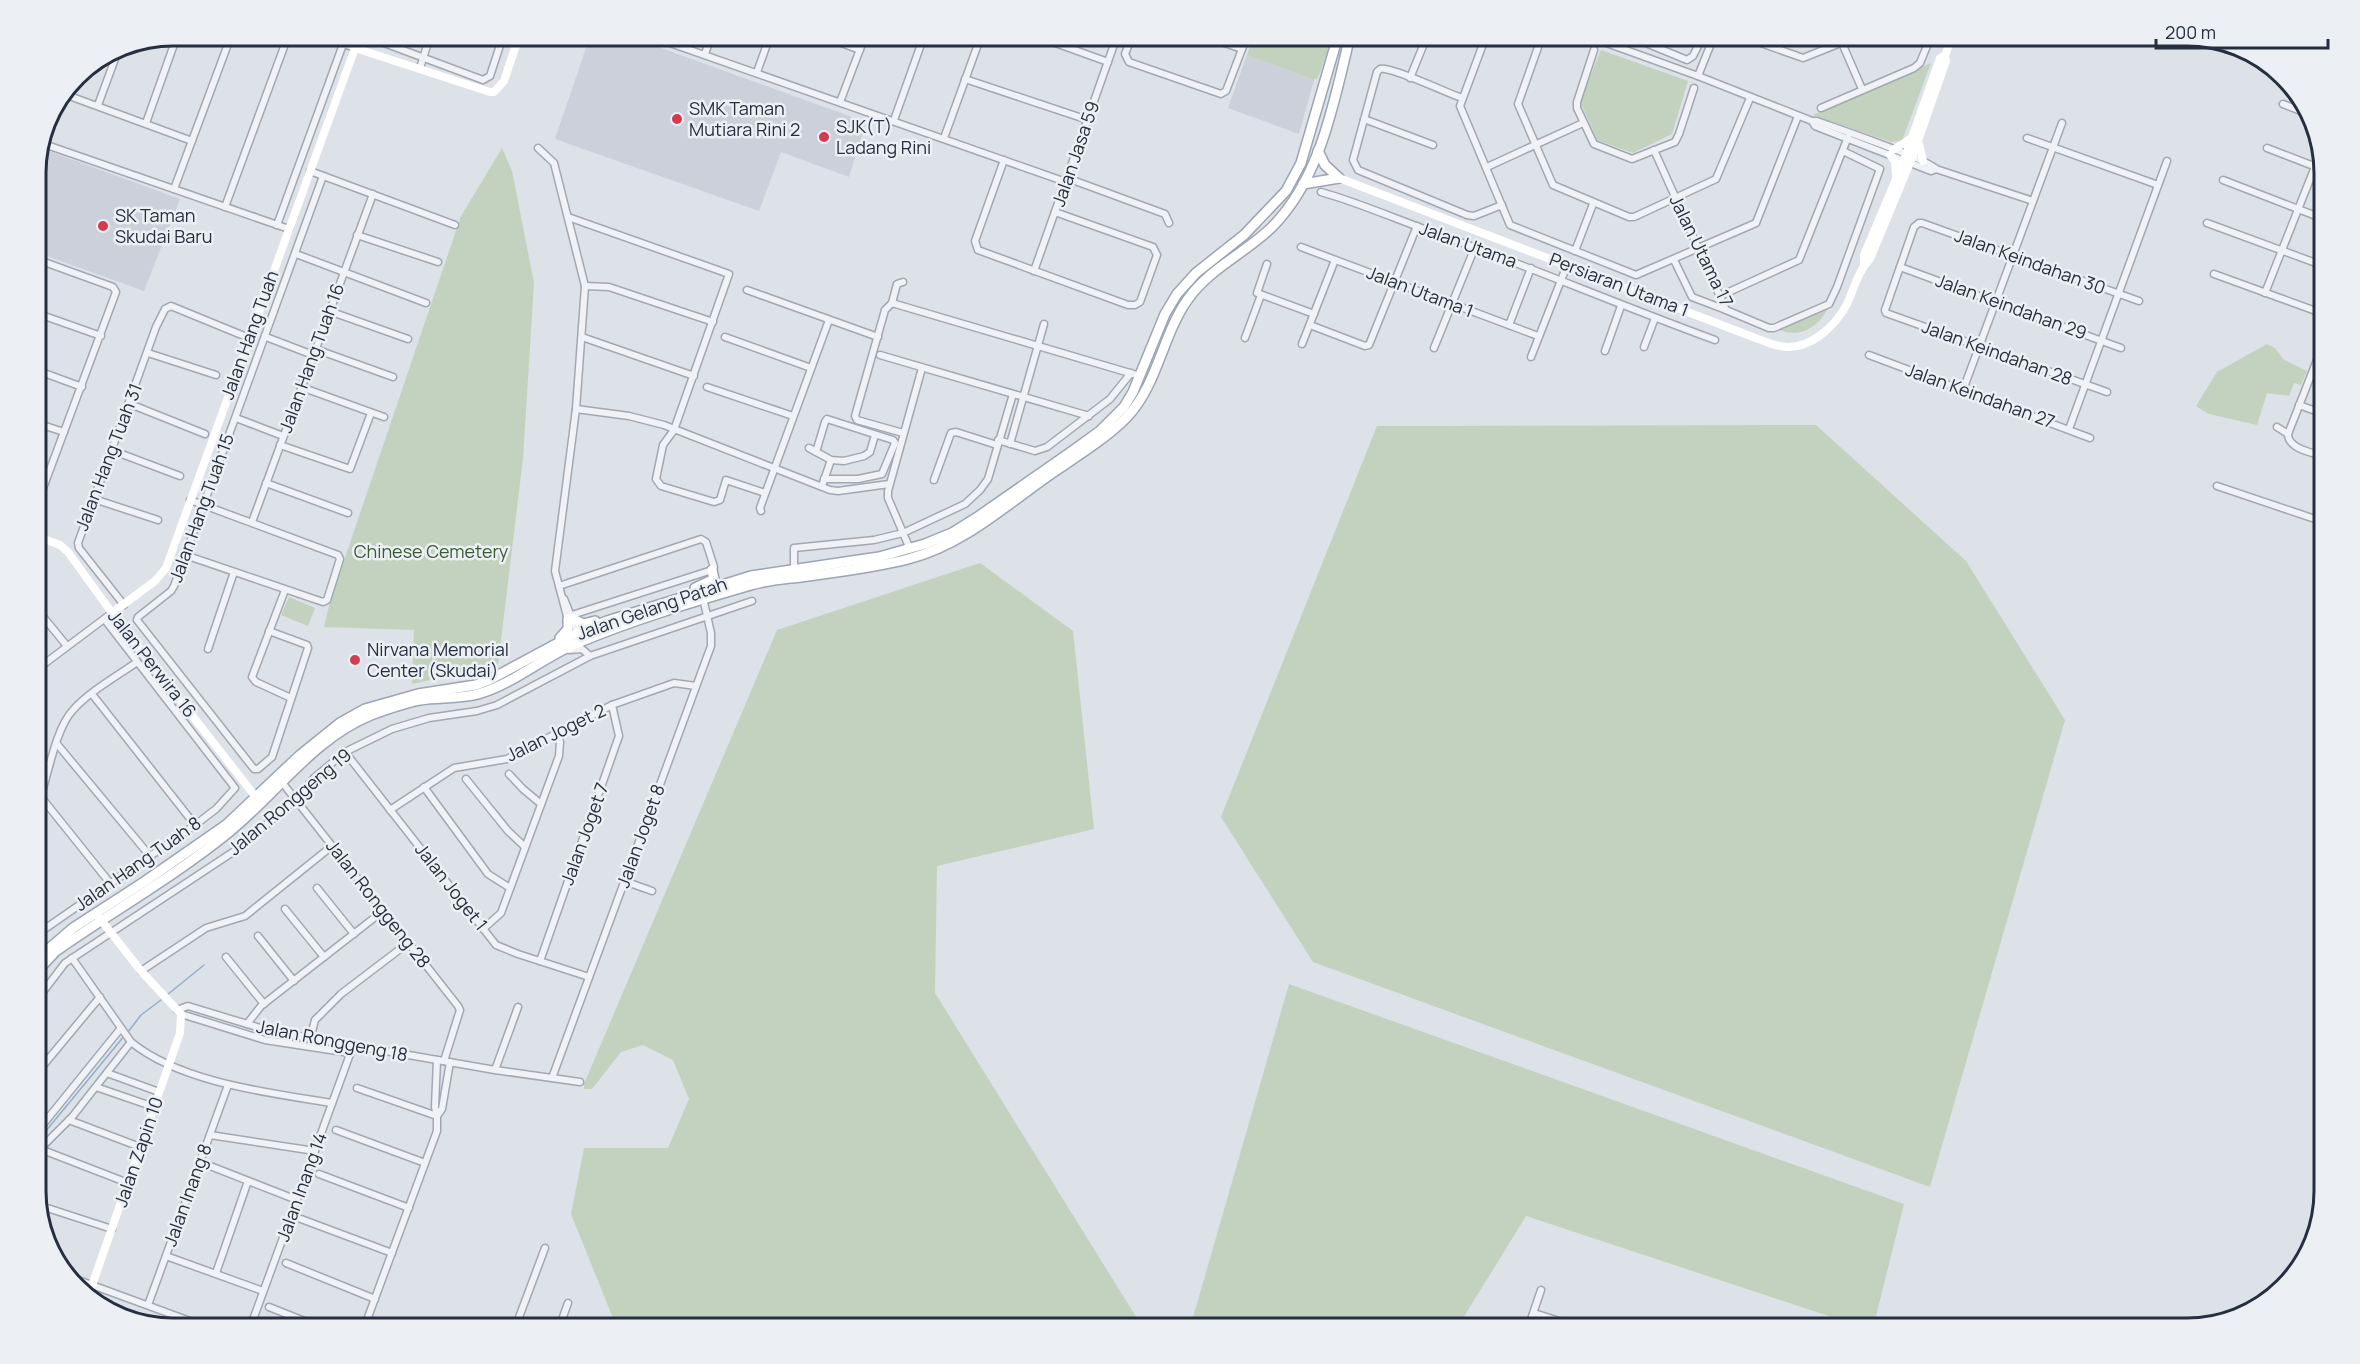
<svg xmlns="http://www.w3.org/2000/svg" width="2360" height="1364" font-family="Manrope,sans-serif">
  <rect width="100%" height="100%" fill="#dde1e8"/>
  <!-- built -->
  <g fill="#cbd0da">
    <polygon points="590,36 628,36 866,122 849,177 781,152 759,211 555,139"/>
    <polygon points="1247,55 1314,80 1299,134 1228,108"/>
    <polygon points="46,150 180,199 144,291 36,252 36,176"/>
  </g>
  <!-- green -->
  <g fill="#c2d2be">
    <polygon points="1253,36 1327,36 1330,46 1318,78 1314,80 1247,55"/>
    <polygon points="1601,50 1688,81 1672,134 1633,153 1597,140 1580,101"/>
    <polygon points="1931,63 1902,141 1891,142 1813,115"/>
    <polygon points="502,148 512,171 534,283 523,458 498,665 412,684 414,630 324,627 330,602 461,216"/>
    <path d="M1829,306C1820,326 1800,340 1778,329Z"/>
    <polygon points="2267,344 2275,348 2284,360 2307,371 2301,385 2294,383 2289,396 2267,393 2257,425 2209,414 2196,406 2217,372"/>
    <polygon points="1816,425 1966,561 2065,720 1930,1187 1313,962 1221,817 1377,426"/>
    <polygon points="980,563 1073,631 1094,829 937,866 935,993 1143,1328 617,1328 571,1214 584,1148 668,1148 689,1099 673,1060 643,1045 621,1052 592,1089 584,1089 584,1084 777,630"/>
    <polygon points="289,597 315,608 308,626 281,615"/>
    <polygon points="1289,984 1904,1204 1873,1328 1865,1328 1526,1216 1457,1328 1190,1328"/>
  </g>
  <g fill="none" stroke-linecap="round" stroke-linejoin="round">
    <!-- stream -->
    <g stroke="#96aeca" stroke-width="1.5">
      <polyline points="167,995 204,965"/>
      <polyline points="128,1032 141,1015 161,1000"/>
      <polyline points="36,1143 125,1035"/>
    </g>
    <!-- street casing -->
    <g stroke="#a2a8b2" stroke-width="9">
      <g id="street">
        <polyline points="321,36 355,48 359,36"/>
        <polyline points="373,36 376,40 483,80 490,76 503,36"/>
        <polyline points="497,36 517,43"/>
        <polyline points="650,36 1066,182"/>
        <polyline points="823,36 860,50"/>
        <polyline points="1036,36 1108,62"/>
        <polyline points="1132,36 1125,54 1129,62 1221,94 1226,91 1247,36"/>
        <polyline points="1204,36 1242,49"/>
        <polyline points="1486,36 1460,106 1510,225 1636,275 1756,223 1798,116"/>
        <polyline points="1542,36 1518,104 1553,185 1629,217 1634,217 1716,179 1750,98"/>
        <path d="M1587,36L1698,76L1812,121H1817C1836,128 1928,159 1936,169"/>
        <polyline points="1629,36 1687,60 1693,56 1702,38 1712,43"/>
        <polyline points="1741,36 1803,58 1858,36"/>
        <polyline points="1842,43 1862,89"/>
        <polyline points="1594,50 1577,102 1577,108 1594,144 1632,159 1675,142 1679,134 1694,88"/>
        <polyline points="705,54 711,36"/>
        <polyline points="420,68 430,36"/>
        <polyline points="757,72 770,36"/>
        <polyline points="1698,76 1714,36"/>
        <polyline points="1410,78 1427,36"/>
        <polyline points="965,79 1088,120"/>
        <polyline points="64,94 192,141"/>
        <path d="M1462,98C1442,91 1404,72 1385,69C1380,68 1380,69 1377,72L1353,160L1358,170L1467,215L1474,216L1502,205"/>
        <polyline points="840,102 865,36"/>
        <polyline points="2283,104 2306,113"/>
        <polyline points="98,105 119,48"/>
        <polyline points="1821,108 1914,68 1920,63 1931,36"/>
        <polyline points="1364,119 1433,145"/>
        <polyline points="894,120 924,36"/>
        <polyline points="1812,121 1815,126 1825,130 1931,171 1936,169 2033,201"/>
        <polyline points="146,123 177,36"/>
        <polyline points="944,138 981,36"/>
        <polyline points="2027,138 2158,185"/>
        <polyline points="41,143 289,229"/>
        <polyline points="538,148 554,163 585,286 576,409 555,571 568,620"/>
        <polyline points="2267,148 2324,170"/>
        <polyline points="1654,150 1726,310 1769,328 1774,328 1829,304 1837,287 1880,169 1843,151"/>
        <polyline points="1004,160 975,241 978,250 1128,305 1135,305 1140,302 1157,255 1153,247 1055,212"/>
        <polyline points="1487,167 1583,123"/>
        <polyline points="310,171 455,225"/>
        <polyline points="1067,178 1165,214 1169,223"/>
        <polyline points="2223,180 2324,219"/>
        <polyline points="174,189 231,36"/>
        <path d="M1321,192C1353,201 1384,214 1416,226C1516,261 1614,303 1715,340"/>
        <polyline points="225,207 288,36"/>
        <polyline points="568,217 729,274 674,430 663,445 656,479 661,486 714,502 720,500 726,480 765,493"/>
        <polyline points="2207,223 2324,266"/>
        <polyline points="277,225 346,36"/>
        <polyline points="357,235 438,262"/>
        <polyline points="1301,247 1538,336"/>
        <polyline points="1575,251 1593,204"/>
        <polyline points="296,254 426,303"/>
        <polyline points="36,259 113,287 116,292 36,507"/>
        <polyline points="1674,260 1692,297 1726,310"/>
        <polyline points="1267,264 1257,293 1314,314"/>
        <polyline points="1900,267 2121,348"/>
        <polyline points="1034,271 1117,36"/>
        <polyline points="2214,274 2324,314"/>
        <polyline points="585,286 609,287 713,322"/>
        <polyline points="747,290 878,337"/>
        <polyline points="2265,293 2320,154"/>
        <polyline points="1720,296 1799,260 1848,137"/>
        <polyline points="892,303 1140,376"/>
        <polyline points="892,303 885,310 855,416 857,420 903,433"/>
        <polyline points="892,303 897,284 903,282"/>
        <polyline points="329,311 408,339"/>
        <polyline points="36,313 101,336"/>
        <polyline points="1310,325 1365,346 1369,345 1417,226"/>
        <polyline points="1509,325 1531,268"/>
        <polyline points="266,337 313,355"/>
        <polyline points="582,337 694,376"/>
        <polyline points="725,337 811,368"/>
        <polyline points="1245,338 1261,295"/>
        <path d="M2324,342L2288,434C2288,449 2312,452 2324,457"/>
        <polyline points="1302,344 1335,260"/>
        <polyline points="1644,347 1655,318"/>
        <polyline points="1434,348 1475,247"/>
        <polyline points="315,349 393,377"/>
        <polyline points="1605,351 1621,306"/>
        <polyline points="148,353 216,375"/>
        <polyline points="880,355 1089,416"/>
        <polyline points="1869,355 2090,438"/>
        <polyline points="1531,357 1567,265"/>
        <polyline points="36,370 82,387"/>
        <polyline points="301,387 384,417"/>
        <polyline points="707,387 793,416"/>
        <polyline points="1963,390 2062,123"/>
        <polyline points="2107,392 1886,313 1885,310 1914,227 1919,223 1922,223 2139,301"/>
        <polyline points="130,404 205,434"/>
        <polyline points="2299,405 2324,414"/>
        <polyline points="576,409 629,416 664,425 830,490 838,491 889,484"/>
        <polyline points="236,418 283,436"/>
        <polyline points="36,423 64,432"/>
        <polyline points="2277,427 2288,434"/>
        <polyline points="2069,429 2167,161"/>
        <polyline points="998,440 1035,451 1047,447 1110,399 1131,373"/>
        <polyline points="1010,444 1044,324"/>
        <polyline points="280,445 350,469 371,413"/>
        <polyline points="809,448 831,460 844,461 864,456 870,452 875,435"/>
        <polyline points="111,450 180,476"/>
        <polyline points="816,452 825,422 827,419 893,440 895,443 882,474 858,479 824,479"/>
        <polyline points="36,480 45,483"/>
        <polyline points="934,480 951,433 956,432 997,445"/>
        <polyline points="266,483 348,513"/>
        <polyline points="823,483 831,460"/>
        <polyline points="2217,486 2324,522"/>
        <polyline points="94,499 158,520"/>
        <polyline points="761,511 760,508 829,320"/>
        <polyline points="252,522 373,194"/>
        <polyline points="910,549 888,498 888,491 922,368"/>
        <polyline points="185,555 323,602 327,600 340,559 338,555 190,500"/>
        <polyline points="794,569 794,548 874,540 903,533 965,504 980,490 988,479 1013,394"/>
        <polyline points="559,586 701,539 706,542 714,567 712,570 572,615"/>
        <polyline points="285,590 252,677 256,682 291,698"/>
        <polyline points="564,599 579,636"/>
        <polyline points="124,605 79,548 78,543 156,327 165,309 171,306 249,338"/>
        <polyline points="36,608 67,646"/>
        <polyline points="269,631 307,645 308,648 272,757 258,769 254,769 137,620 138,617 171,591 174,586 323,176"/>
        <polyline points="208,649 234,572"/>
        <polyline points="569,650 582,649 590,656"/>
        <polyline points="36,670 112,613"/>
        <polyline points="92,694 195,825"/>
        <polyline points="57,744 150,856"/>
        <polyline points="345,752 496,945 518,954 589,977"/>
        <polyline points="509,774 523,789 541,804"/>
        <polyline points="466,779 508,831 525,847"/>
        <polyline points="281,781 458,1006 460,1010 444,1061"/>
        <polyline points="424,787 488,874 510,888"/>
        <polyline points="41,797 110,883"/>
        <path d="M36,810C47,783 54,730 73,710C90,691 116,677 137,662"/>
        <polyline points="390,810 454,768 507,759 612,705 674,683 696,686"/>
        <polyline points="624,881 652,891"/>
        <polyline points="317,888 354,934"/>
        <polyline points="285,909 324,957"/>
        <polyline points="483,929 501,913 559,756 560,742 557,734"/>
        <polyline points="36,935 195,825 216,809 235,788 105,620"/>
        <polyline points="258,936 294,981"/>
        <polyline points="226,957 264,1004"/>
        <path d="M72,958L131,1042C181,1083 271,1093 332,1103"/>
        <polyline points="540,961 619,736 612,705"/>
        <polyline points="141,971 206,928 245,916 332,846"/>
        <polyline points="36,1001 65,963 239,848 296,799 314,778 345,752 392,729 429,718 477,711 497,705 590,656 752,601"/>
        <polyline points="177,1010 188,1006 270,1031 495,1070 580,1082"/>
        <polyline points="181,1014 265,1040 350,1053"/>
        <polyline points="247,1024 261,1006 383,911"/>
        <polyline points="310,1039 315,1020 341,994 408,943"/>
        <polyline points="495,1070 518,1007"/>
        <polyline points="107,1073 159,1092"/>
        <polyline points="36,1074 100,997"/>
        <polyline points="552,1078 711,646 711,633 703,598"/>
        <polyline points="96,1087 154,1107"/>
        <polyline points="357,1088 437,1116"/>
        <polyline points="437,1116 442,1109 450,1062"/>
        <polyline points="69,1120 140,1147"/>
        <polyline points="336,1130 425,1163"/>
        <polyline points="36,1133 121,1028"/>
        <polyline points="210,1135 315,1151"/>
        <polyline points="40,1149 128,1183"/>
        <polyline points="36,1153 72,1117 131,1042"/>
        <polyline points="200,1162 297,1200"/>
        <polyline points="319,1174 409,1208"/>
        <polyline points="38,1205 112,1229"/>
        <polyline points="301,1219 392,1253"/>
        <polyline points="166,1256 263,1291"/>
        <polyline points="286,1263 375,1299"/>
        <polyline points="216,1273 248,1181"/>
        <polyline points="70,1277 209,1328"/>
        <polyline points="148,1305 228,1085"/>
        <polyline points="269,1307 322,1328"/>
        <polyline points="1534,1313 1581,1328"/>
        <polyline points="250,1328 353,1046"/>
        <polyline points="364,1328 437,1131 437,1116 435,1107 437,1060"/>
        <polyline points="515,1328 545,1248"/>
        <polyline points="559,1328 568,1303"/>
        <polyline points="1528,1328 1541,1290"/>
      </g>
    </g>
    <!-- primary casing -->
    <g stroke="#9ca5b4" stroke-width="12">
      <g id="primary">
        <polyline points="1318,151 1325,165 1339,178"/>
        <polyline points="1303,184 1339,178"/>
        <polyline points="695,588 714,579 712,570"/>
        <polyline points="572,618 583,624 595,621"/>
        <polyline points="560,638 568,629 568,619"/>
        <polyline points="36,960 73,928 144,882 226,825 299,756 340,723 365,709 418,694 476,685 491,679 573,635 607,621 751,576 879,557 925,544 952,533 979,516 1071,452 1100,431 1124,407 1133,392 1165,314 1177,294 1196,273 1244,235 1286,191 1301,163 1338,36"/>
        <path d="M36,972L56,951C113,911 175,876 229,832C276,794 314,738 371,715C387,709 403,703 420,700C439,697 459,699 478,694C513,684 542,658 575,644C632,620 692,602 751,585C767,580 784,579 801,577C837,572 873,568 908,559C960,546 1003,508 1045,478C1072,459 1103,441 1126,418C1158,385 1162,335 1188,299C1209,269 1245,253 1271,228C1321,179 1334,101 1350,36"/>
      </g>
    </g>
    <!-- street -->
    <use href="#street" stroke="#f0f2f6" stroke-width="6"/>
    <!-- secondary -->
    <g stroke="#fff" stroke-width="8">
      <polyline points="1919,144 1923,161"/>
      <polyline points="1893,150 1910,139"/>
      <polyline points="1890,155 1895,162 1896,175"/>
      <path d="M1339,178L1758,339C1765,341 1773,345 1780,346C1808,352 1835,327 1847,304C1854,289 1858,271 1870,259L1912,158L1946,61L1945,56L1952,36"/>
      <polyline points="1864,265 1864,255 1904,160 1940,58 1945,56"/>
      <polyline points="36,536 60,545 68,552 112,613 259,801"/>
      <polyline points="112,613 155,581 166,568 355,48 490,92 494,92 504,81 519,36"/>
      <polyline points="2305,1260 2309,1248"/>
      <polyline points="89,1294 180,1033 181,1014 141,971 97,915"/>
    </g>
    <!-- primary -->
    <use href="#primary" stroke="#fff" stroke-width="9"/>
  </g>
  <!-- markers -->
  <g fill="#d43b50" stroke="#ecf0f5" stroke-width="2">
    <circle cx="677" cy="119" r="6"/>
    <circle cx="824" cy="137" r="6"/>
    <circle cx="103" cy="226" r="6"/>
    <circle cx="355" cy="660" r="6"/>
  </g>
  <g text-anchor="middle" stroke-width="5" stroke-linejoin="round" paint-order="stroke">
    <!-- poi labels -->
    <g font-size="18" fill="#262f3f" stroke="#ecf0f5" text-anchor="start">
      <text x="689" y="115">SMK Taman<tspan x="689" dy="21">Mutiara Rini 2</tspan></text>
      <text x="836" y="133">SJK(T)<tspan x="836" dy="21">Ladang Rini</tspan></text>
      <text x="115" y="222">SK Taman<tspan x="115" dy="21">Skudai Baru</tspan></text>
      <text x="367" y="656">Nirvana Memorial<tspan x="367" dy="21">Center (Skudai)</tspan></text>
    </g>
    <!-- street labels -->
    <g font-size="18" fill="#262f3f" stroke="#ecf0f5">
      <text transform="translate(1076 154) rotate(-71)" y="6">Jalan Jasa 59</text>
      <text transform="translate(1468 245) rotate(20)" y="6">Jalan Utama</text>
      <text transform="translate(1701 251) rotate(64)" y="6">Jalan Utama 17</text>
      <text transform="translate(2030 262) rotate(20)" y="6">Jalan Keindahan 30</text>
      <text transform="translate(1619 285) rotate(21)" y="6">Persiaran Utama 1</text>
      <text transform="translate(1420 292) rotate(21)" y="6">Jalan Utama 1</text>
      <text transform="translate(2011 307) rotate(20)" y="6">Jalan Keindahan 29</text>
      <text transform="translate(250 335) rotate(-70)" y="6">Jalan Hang Tuah</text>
      <text transform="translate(1997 353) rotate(20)" y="6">Jalan Keindahan 28</text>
      <text transform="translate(312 358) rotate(-70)" y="6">Jalan Hang Tuah 16</text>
      <text transform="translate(1980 396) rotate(20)" y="6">Jalan Keindahan 27</text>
      <text transform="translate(109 457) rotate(-69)" y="6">Jalan Hang Tuah 31</text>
      <text transform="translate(202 508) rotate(-70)" y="6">Jalan Hang Tuah 15</text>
      <text transform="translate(652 609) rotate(-19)" y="6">Jalan Gelang Patah</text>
      <text transform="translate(152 664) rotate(52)" y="6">Jalan Perwira 16</text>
      <text transform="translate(556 733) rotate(-26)" y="6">Jalan Joget 2</text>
      <text transform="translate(290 802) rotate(-40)" y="6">Jalan Ronggeng 19</text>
      <text transform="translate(585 834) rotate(-70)" y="6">Jalan Joget 7</text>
      <text transform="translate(641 836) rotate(-70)" y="6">Jalan Joget 8</text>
      <text transform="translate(138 864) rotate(-35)" y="6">Jalan Hang Tuah 8</text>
      <text transform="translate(451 887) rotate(52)" y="6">Jalan Joget 1</text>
      <text transform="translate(378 904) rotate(52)" y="6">Jalan Ronggeng 28</text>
      <text transform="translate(332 1041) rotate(11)" y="6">Jalan Ronggeng 18</text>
      <text transform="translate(139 1152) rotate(-71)" y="6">Jalan Zapin 10</text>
      <text transform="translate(302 1187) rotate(-70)" y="6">Jalan Inang 14</text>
      <text transform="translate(188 1195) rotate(-70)" y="6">Jalan Inang 8</text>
    </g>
    <!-- park labels -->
    <g font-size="18" fill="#3a5b32" stroke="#ecf0f5">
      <text x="431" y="558">Chinese Cemetery</text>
    </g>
  </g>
  <!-- crop -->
  <path d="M0 0H2360V1364H0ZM173 46H2187A127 127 0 0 1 2314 173V1191A127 127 0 0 1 2187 1318H173A127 127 0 0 1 46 1191V173A127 127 0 0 1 173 46Z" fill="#ecf0f5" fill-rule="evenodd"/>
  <path fill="none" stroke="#262f3f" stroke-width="3" d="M173 46H2187A127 127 0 0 1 2314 173V1191A127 127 0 0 1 2187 1318H173A127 127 0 0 1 46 1191V173A127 127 0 0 1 173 46Z"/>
  <!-- scale -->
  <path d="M2156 39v9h172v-9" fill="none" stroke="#262f3f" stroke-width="3"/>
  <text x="2165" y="39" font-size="18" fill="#262f3f" stroke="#ecf0f5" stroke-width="4.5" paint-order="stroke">200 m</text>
</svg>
